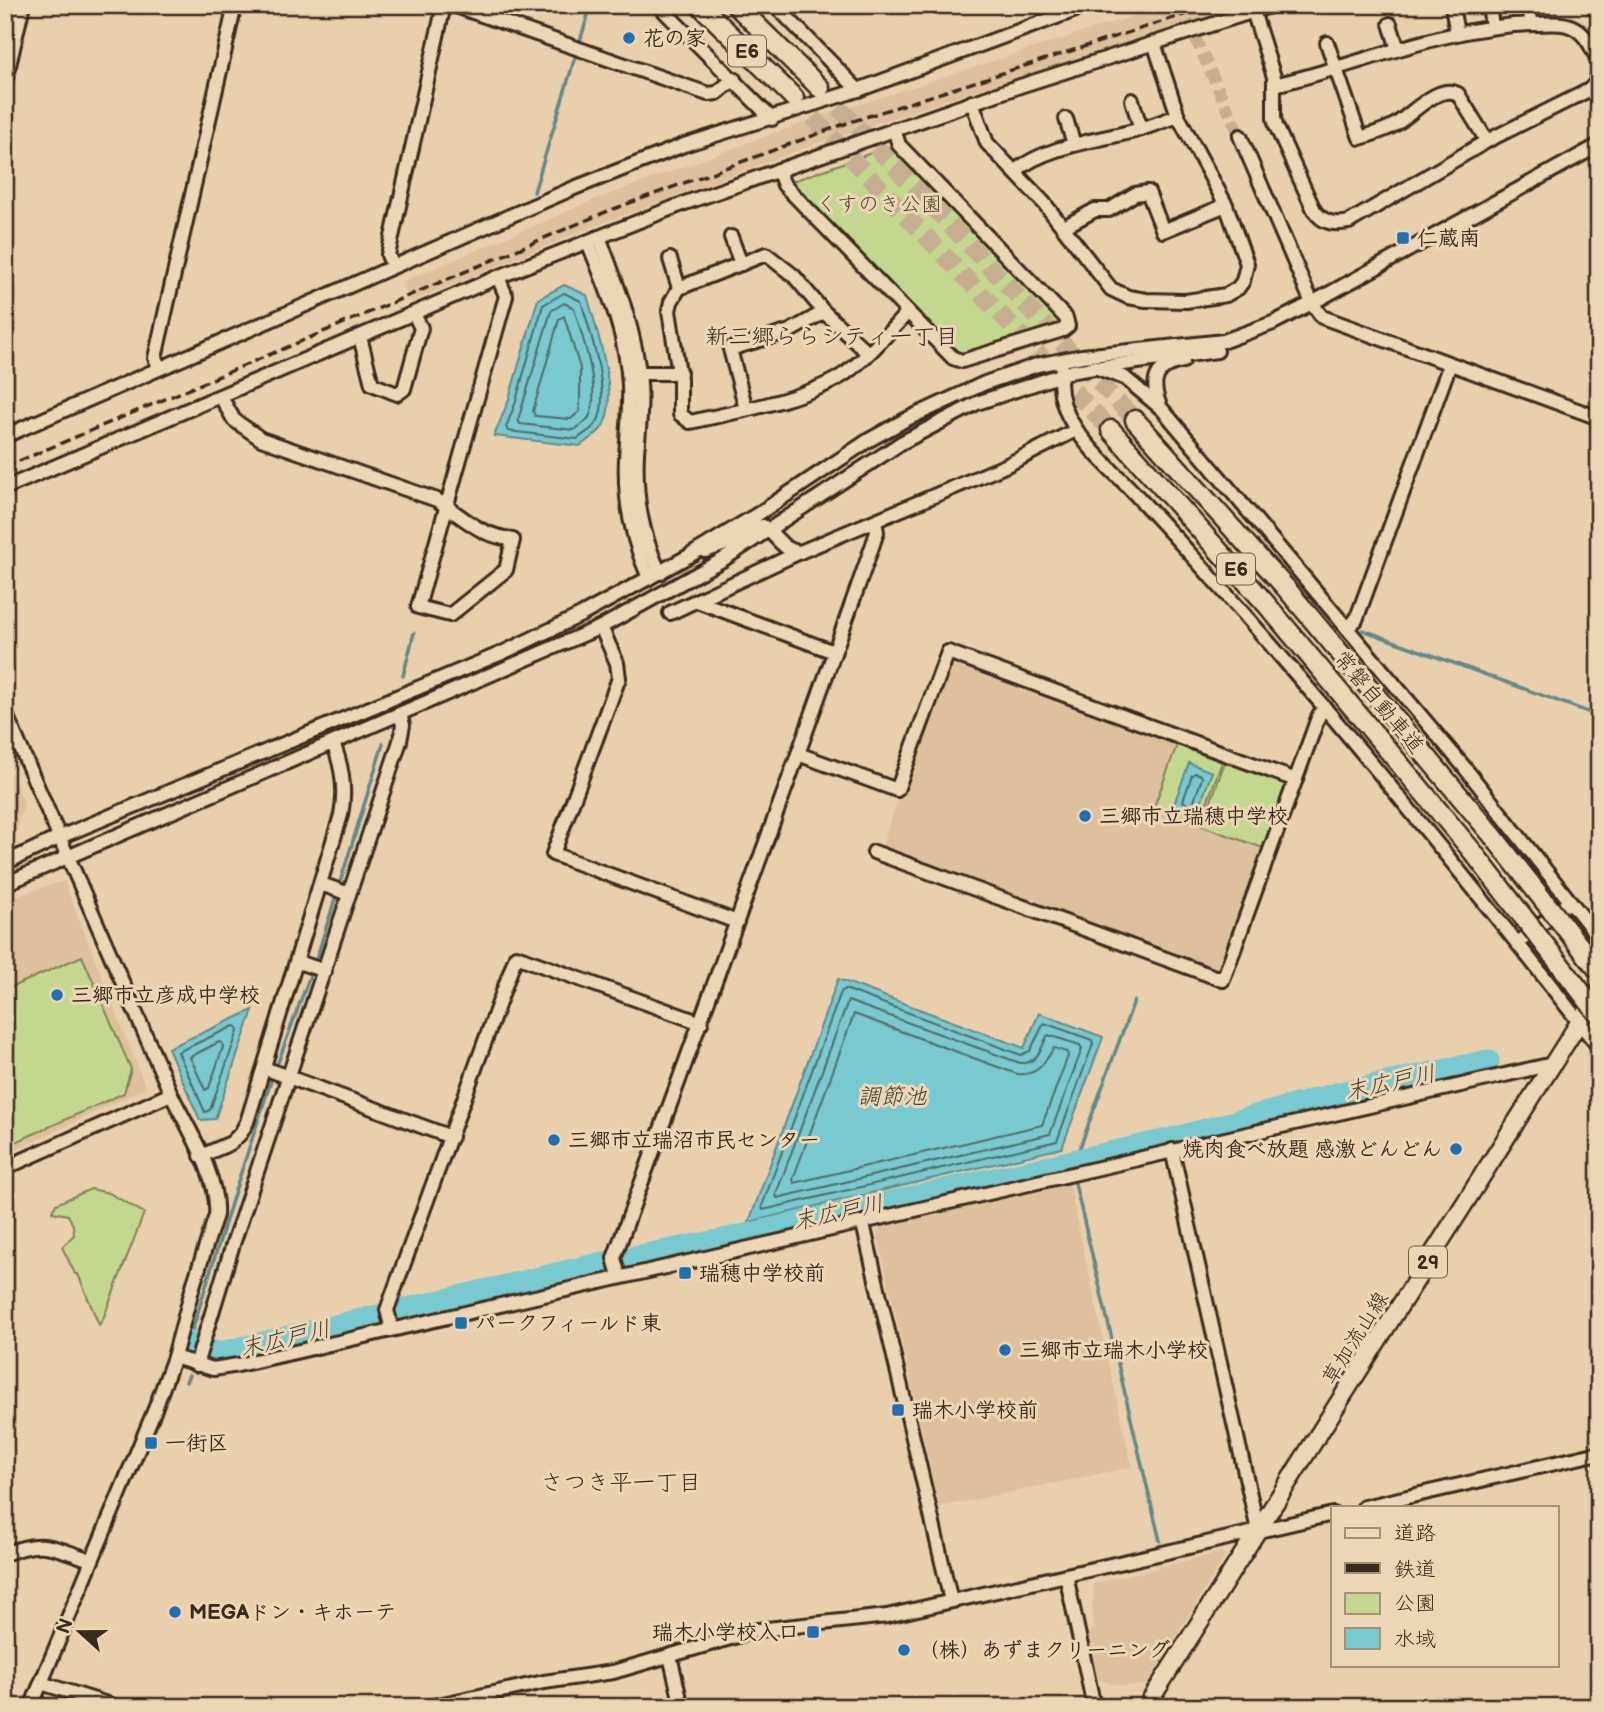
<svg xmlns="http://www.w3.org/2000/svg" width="1604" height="1712" font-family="'Balsamiq Sans','Klee One',sans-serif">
  <rect width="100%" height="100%" fill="#eacfac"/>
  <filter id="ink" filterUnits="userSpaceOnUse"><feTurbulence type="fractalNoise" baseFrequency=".0143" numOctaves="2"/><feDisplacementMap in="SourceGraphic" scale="14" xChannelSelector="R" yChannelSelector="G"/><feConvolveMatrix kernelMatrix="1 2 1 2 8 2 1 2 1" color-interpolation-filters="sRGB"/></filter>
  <g filter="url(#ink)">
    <!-- built -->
    <g fill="#dec09d">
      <polygon points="1167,5 1247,5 944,101 821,142 595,226 410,302 402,282 594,200 807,121"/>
      <polygon points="954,660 1286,781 1288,786 1224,967 1216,970 884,851 882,845 947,664"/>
      <polygon points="5,761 24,803 16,833 5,837"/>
      <polygon points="64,881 146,1088 5,1155 5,903 30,891"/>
      <polygon points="1069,1184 1132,1467 939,1507 877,1233 881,1226"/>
      <polygon points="1222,1552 1225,1557 1146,1685 1122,1686 1094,1678 1084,1633 1094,1631 1092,1615 1094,1583"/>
    </g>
    <!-- green -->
    <g fill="#c3d88e" stroke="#7f8156" stroke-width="2">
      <polygon points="891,146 1060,321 1058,326 963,355 956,353 792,185 793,181"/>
      <polygon points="1177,745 1222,762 1199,824 1154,807"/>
      <polygon points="1225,762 1286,784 1263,848 1202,826"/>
      <polygon points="82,956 131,1069 124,1093 5,1147 5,990"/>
      <polygon points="91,1189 109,1193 144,1213 103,1319 99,1325 78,1274 75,1274 62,1247 74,1235 73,1225 68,1215 52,1212 56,1204"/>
    </g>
    <!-- water -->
    <g fill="#78c9d0" stroke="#608989" stroke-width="2">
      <path d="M564,285L587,295C595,325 622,402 601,429C596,435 586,441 580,446L494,436L508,402L538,299Z"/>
      <polygon points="1189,763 1212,772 1196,816 1173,807"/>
      <polygon points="838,979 1024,1048 1039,1013 1103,1037 1062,1148 749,1222"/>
      <polygon points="253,1010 215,1119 200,1120 168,1048"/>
    </g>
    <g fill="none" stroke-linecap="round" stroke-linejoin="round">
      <!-- shore -->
      <g stroke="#536a65" stroke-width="2">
        <path d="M564,293L581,301C589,327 614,403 595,425C590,431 582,435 577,439L508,431L506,427L515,404L543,305Z"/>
        <path d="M564,303L574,308C582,336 601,388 590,415C587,422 580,426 574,430L520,424L518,420L551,311Z"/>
        <polygon points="564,316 580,368 580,411 571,419 535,416 533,411 559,319"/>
        <polygon points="1195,773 1201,775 1202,778 1193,804 1189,806 1183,801 1192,775"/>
        <polygon points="845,989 1021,1055 1030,1051 1044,1023 1092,1040 1093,1044 1057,1141 763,1210 762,1206 841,992"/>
        <path d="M848,1001L1020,1063C1039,1064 1040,1048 1048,1035L1080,1045L1082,1049L1050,1134L777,1198L776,1194Z"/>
        <path d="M854,1014L1017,1074C1038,1076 1044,1063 1054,1048L1067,1052L1068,1056L1042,1125L794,1183L793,1179Z"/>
        <polygon points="234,1026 237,1027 238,1031 210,1110 205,1112 178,1052"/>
        <polygon points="219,1042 222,1043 223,1047 209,1088 205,1090 190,1057"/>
      </g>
      <!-- stream -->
      <g stroke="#608989" stroke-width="3.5">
        <polyline points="534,192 591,5"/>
        <polyline points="1363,630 1599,716"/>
        <polyline points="403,676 414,633"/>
        <polyline points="339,886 383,744"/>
        <polyline points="315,963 337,893"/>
        <polyline points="276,1068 312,970"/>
        <polyline points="1075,1161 1134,1001"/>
        <polyline points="1074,1179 1160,1541"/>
        <polyline points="189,1341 234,1194 273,1075"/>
        <polyline points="186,1382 189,1375"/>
      </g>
      <!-- river -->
      <polyline stroke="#78c9d0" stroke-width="23" points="189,1341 217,1354 599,1264 723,1240 1176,1138 1336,1094 1488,1061"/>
      <!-- minor-tunnel -->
      <polyline stroke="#c7ae90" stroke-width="12" stroke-dasharray="12 6" stroke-linecap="butt" points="1180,5 1240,136"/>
      <!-- highway-tunnel -->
      <g stroke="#c7ae90" stroke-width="18" stroke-dasharray="18 9" stroke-linecap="butt">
        <polyline points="820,88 1135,420"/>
        <polyline points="794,98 1111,430"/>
      </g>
      <!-- minor casing -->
      <g stroke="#3b2a1e" stroke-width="18">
        <g id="minor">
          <polyline points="453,5 708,94 717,93 734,79"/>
          <polyline points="658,5 772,119"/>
          <polyline points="775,5 858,90"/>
          <polyline points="1489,5 1492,26"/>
          <polyline points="1530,5 1531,24"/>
          <polyline points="1452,7 1457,33"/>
          <path d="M1253,11L1274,77V118L1276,126L1314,210C1322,223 1335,225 1349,222L1487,141L1589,90L1595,84L1599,73"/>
          <polyline points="1390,24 1398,49"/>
          <path d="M1327,43L1360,138C1372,134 1385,131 1396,124C1411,115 1439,83 1458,94L1487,141"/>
          <polyline points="5,83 23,5"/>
          <path d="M1274,85C1361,65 1444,26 1534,24C1548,24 1564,21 1576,29C1587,36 1595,52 1599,65"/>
          <polyline points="1132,100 1141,129"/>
          <polyline points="972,102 987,143 1044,203 1111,289 1128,297 1146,300 1186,301 1226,295 1238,288 1243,281 1247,264 1226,205 1178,116 1154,43"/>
          <polyline points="1066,119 1074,144"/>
          <polyline points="1240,136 1312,303 1322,317 1599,418"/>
          <polyline points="778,170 784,185 953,358 962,361 1063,330 1068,326 1066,318 899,145 894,129"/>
          <path d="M1015,171C1050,144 1100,141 1141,129C1154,125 1166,120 1178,116"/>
          <polyline points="1064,227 1095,210 1109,210 1135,194 1148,192 1163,231 1226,205"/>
          <path d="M599,237C617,284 636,332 640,383C642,406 639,429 637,453C635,497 641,533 660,573"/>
          <polyline points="731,237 741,264"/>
          <path d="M588,242C606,287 627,335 629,385C630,410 627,434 626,459C624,502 632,540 649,578"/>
          <polyline points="670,259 679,288"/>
          <polyline points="393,266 388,255 444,5"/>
          <polyline points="360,337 372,384 397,394 404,389 421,328 414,314"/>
          <path d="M868,353L824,312L794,276L766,254L679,288L671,302L669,311L680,379V414L690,422C735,412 809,399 846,373C869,356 888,333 908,312"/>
          <polyline points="1095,367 1125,378 1162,409 1465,768 1599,938"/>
          <polyline points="160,368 155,358 235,5"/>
          <path d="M1062,368C1049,420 1105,461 1136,495C1270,638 1395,790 1517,943C1545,977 1571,1013 1599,1047"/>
          <polyline points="639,373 680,373"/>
          <path d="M221,397L234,420L261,439L437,500C453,510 468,524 485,532C494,536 504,538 513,540L506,570L450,615L418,607L506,296L498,277"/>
          <path d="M1160,406C1150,381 1155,366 1183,361"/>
          <polyline points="746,409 730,349 790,331 824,312"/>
          <polyline points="5,436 574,188 684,145 858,90 1089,5"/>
          <polyline points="5,488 498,277 685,203 1020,86 1273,5"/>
          <polyline points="875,521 877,532 872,547 798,754 897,790 948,652 1296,780"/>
          <path d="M705,551L731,542L757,527L763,526C777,535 782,551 800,552L1005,466L1076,430"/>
          <polyline points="697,601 834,652"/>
          <polyline points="670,613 800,552"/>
          <polyline points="601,627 617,663 619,678 553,854 737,922"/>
          <polyline points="1347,628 1356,620 1450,364"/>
          <path d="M5,712L171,1094C188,1129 219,1176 216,1215L193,1286L174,1357L155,1409L31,1707"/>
          <polyline points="874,852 1223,980 1319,715 1325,708"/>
          <polyline points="5,863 60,837 502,653 581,615 689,556 758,514 869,440 907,419 985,383 1037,365 1082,356 1224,341 1273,323 1312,303 1599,145"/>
          <polyline points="5,884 601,627 724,559 901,443 977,403 1073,371 1217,351"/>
          <polyline points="321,884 349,894"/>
          <polyline points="1518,943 1570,901"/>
          <polyline points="298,962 325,971"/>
          <polyline points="264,1068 451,1137"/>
          <polyline points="1172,1150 1258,1530"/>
          <path d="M201,1156L231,1143L241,1133L247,1122L341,815C346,790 343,768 333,743"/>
          <polyline points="5,1168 171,1094"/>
          <polyline points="863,1224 951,1601"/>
          <polyline points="619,1276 614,1258 798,754"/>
          <polyline points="392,1329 387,1310 516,956 701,1023"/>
          <polyline points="174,1357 213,1369 238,1365 1553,1064"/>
          <polyline points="196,1365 233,1244 400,741 403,725 400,714"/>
          <polyline points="1364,1507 1599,1453"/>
          <path d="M5,1554C43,1538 54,1548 91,1560"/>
          <polyline points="1066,1575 1094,1707"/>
          <polyline points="670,1656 682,1707"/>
          <polyline points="41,1683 117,1707"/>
          <polyline points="429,1707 544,1682 613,1672 758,1630 887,1616 1333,1514"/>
        </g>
      </g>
      <!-- major casing -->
      <g stroke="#3b2a1e" stroke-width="21">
        <polyline id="major" points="1146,1707 1599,991"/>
      </g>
      <!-- highway casing -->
      <g stroke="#3b2a1e" stroke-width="23">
        <g id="highway">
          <polyline points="700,5 794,98"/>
          <polyline points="736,5 820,88"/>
          <polyline points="1135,420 1285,587 1493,836"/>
          <polyline points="1111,430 1267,605 1473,852"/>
        </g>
      </g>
      <!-- minor -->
      <use href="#minor" stroke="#ecd6b5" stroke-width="12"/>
      <!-- major -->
      <use href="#major" stroke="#ecd6b5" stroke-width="16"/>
      <!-- highway -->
      <use href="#highway" stroke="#ecd6b5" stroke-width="18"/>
      <!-- rail -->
      <polyline stroke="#3b2a1e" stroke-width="3.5" stroke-dasharray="10 5" stroke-linecap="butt" points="5,467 608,211 850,122 1214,5"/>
      <!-- highway-bridge casing -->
      <g stroke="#3b2a1e" stroke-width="23" stroke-linecap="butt">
        <g id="highway-bridge">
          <polyline points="1493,836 1599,971"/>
          <polyline points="1473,852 1599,1015"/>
        </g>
      </g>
      <!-- highway-bridge -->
      <use href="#highway-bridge" stroke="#ecd6b5" stroke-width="18"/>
    </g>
  </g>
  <!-- markers -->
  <g fill="#1f6fb2" stroke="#ecd6b5" stroke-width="2.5">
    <circle cx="629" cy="38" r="7"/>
    <rect x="1396" y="231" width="14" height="14" rx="3.5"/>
    <circle cx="1085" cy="816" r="7"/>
    <circle cx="57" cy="995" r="7"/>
    <circle cx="554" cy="1140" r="7"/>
    <circle cx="1456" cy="1149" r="7"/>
    <rect x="678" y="1266" width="14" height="14" rx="3.5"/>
    <rect x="454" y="1316" width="14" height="14" rx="3.5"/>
    <circle cx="1005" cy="1350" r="7"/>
    <rect x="891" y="1403" width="14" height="14" rx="3.5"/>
    <rect x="144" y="1436" width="14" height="14" rx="3.5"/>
    <circle cx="175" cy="1612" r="7"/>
    <rect x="806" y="1625" width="14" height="14" rx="3.5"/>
    <circle cx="904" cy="1650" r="7"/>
  </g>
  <g text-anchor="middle" stroke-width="6" stroke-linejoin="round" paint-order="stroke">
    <!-- shield labels -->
    <g fill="#ecd6b5" stroke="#705e4b" stroke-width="2">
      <rect x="728" y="35.5" width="38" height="31" rx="5"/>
      <rect x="1217" y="553.5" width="38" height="31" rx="5"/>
      <rect x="1409" y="1246.5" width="38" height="31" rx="5"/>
    </g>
    <g font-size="19" font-weight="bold" fill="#3b2a1e">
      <text x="747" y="58">E6</text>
      <text x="1236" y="576">E6</text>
      <text x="1428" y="1269">29</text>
    </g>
    <!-- poi labels -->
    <g font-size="21" font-weight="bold" fill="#3b2a1e" stroke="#ecd6b5" text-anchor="start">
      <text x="643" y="45">花の家</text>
      <text x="1417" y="245">仁蔵南</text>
      <text x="1099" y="823">三郷市立瑞穂中学校</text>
      <text x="71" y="1002">三郷市立彦成中学校</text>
      <text x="568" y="1147">三郷市立瑞沼市民センター</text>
      <text x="1442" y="1156" text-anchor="end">焼肉食べ放題 感激どんどん</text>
      <text x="699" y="1280">瑞穂中学校前</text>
      <text x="475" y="1330">パークフィールド東</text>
      <text x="1019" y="1357">三郷市立瑞木小学校</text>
      <text x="912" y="1417">瑞木小学校前</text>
      <text x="165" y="1450">一街区</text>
      <text x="189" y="1619">MEGAドン・キホーテ</text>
      <text x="799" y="1639" text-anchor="end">瑞木小学校入口</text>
      <text x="918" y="1657">（株）あずまクリーニング</text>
    </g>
    <!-- park labels -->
    <g font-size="21" fill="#4f442f" stroke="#ecd6b5">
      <text x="879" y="211">くすのき公園</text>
    </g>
    <!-- street labels -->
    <g font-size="21" fill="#3b2a1e" stroke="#ecd6b5">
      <text transform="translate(1379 702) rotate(50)" y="7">常磐自動車道</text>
      <text transform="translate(1355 1338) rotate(-58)" y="7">草加流山線</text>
    </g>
    <!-- neighbourhood labels -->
    <g font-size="23" fill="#3b2a1e" stroke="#ecd6b5">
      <text x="832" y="344">新三郷ららシティ一丁目</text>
      <text x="621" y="1490">さつき平一丁目</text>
    </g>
    <!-- water labels -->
    <g font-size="23" font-style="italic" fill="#444239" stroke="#ecd6b5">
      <text transform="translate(1390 1082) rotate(-12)" y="8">末広戸川</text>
      <text x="892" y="1104">調節池</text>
      <text transform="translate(838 1212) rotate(-12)" y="8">末広戸川</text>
      <text transform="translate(285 1338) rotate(-13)" y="8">末広戸川</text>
    </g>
  </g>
  <!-- margin -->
  <rect width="1604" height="1712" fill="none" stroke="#ecd6b5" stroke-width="28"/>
  <rect x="14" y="14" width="1576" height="1684" fill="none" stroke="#3b2a1e" stroke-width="2.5" filter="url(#ink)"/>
  <!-- legend -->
  <rect x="1331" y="1506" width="228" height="161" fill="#ecd6b5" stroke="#a59179" stroke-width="2"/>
  <rect x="1345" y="1528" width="35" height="10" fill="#ecd6b5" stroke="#a59179" stroke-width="2"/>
  <text x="1394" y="1540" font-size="21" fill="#3b2a1e">道路</text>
  <rect x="1345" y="1563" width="35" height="10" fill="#3b2a1e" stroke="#a59179" stroke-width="2"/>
  <text x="1394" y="1576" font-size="21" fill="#3b2a1e">鉄道</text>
  <rect x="1345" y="1593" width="35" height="21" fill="#c3d88e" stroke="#a59179" stroke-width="2"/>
  <text x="1394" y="1610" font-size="21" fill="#3b2a1e">公園</text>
  <rect x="1345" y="1628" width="35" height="21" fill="#78c9d0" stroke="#a59179" stroke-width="2"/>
  <text x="1394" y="1646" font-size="21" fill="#3b2a1e">水域</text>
  <!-- north arrow -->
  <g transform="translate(80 1632) rotate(291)" stroke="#ecd6b5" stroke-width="5" paint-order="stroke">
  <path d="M0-5L12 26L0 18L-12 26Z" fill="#3b2a1e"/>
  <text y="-10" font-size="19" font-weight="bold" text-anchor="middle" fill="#3b2a1e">N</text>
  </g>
</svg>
